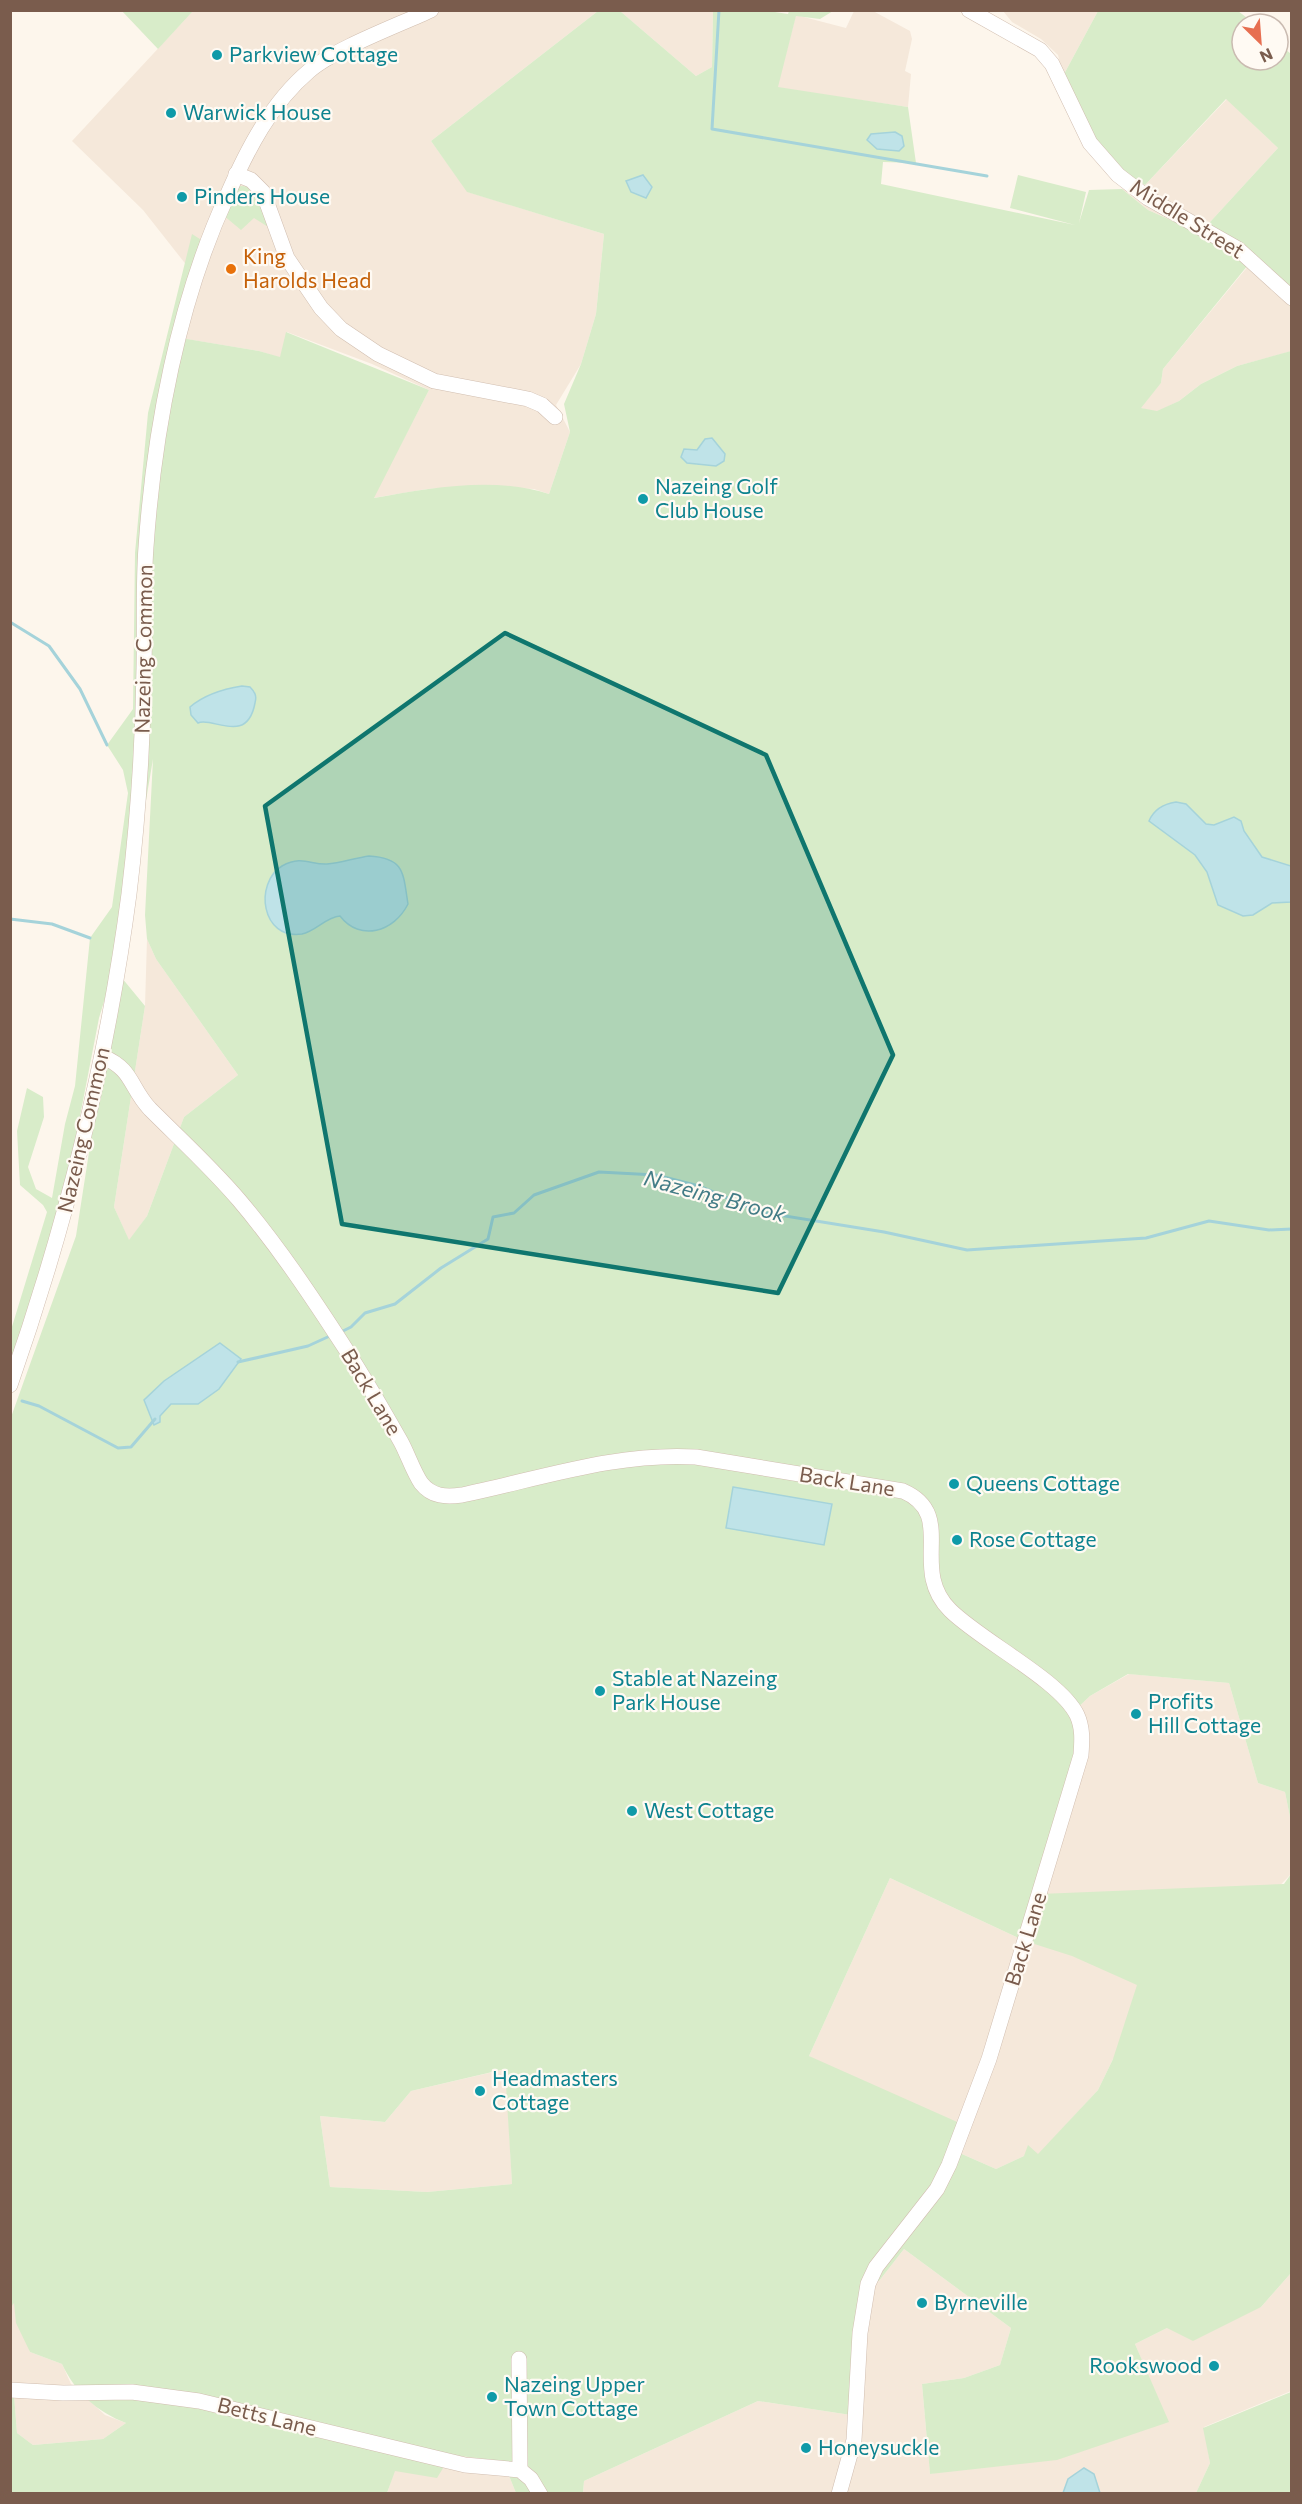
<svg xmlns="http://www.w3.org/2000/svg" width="1302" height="2504" font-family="Commissioner,sans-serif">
  <rect width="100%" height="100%" fill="#fdf6ec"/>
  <!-- residential -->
  <g fill="#f5e8da">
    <polygon points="193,11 598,11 431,141 468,192 604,234 596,314 581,364 556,405 570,432 549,494 534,489 470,486 427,489 373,498 429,390 372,364 287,332 281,358 259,351 180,338 195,276 143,210 72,141"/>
    <polygon points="620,11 713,11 712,67 696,76"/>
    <polygon points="854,11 873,11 910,31 912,39 905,71 911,74 908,107 777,88 796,15 846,28"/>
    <polygon points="1003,11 1098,11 1063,76 1058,55 1041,39 1012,22"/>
    <polygon points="1227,99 1278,148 1200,233 1148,210 1122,189 1145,185"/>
    <polygon points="1249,265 1282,295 1291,308 1292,351 1237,366 1201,384 1179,401 1157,412 1140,408 1161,383 1163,369"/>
    <polygon points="147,939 156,959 238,1075 184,1117 147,1216 129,1241 114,1207 145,1006"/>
    <polygon points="1129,1674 1229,1683 1258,1783 1285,1792 1291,1822 1291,1874 1113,2059 1098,2090 1038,2155 1024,2156 996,2169 955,2151 809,2056 890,1878 1025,1941 1070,1715 1090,1696"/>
    <polygon points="506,2069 512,2184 427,2192 330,2187 320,2116 385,2122 411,2091"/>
    <polygon points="904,2249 1011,2328 1000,2365 964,2378 922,2384 930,2474 1168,2422 1135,2344 1167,2328 1261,2307 1291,2273 1291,2391 1204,2427 1210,2463 1196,2493 583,2494 584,2481 758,2401 851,2415 867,2274 879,2281"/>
    <polygon points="14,2302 30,2352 62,2364 71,2384 105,2415 126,2423 103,2439 33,2445 17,2433 14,2395 11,2395 10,2307"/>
    <polygon points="451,2455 503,2461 516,2493 387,2494 394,2471"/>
  </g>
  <!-- green -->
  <g fill="#d8ecc9" fill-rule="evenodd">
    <path d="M762,10L788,14L789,11H833L820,19L796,16L778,87L908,107L916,163L883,162L881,184L1075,225L1010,208L1018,175L1086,192L1079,223L1089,190L1122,189L1148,210L1200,233L1278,148L1226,99L1145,185C1102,161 1083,119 1063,76L1098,11H1238L1255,24H1242V60H1278V43L1291,54V308L1282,295L1248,265L1163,369L1161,383L1141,408L1157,411L1179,401L1201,384L1237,366L1291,351V1822L1285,1792L1258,1783L1229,1683L1128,1674L1090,1696L1070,1715L1079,1737L1040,1894L1284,1884L1291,1874V2273L1261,2307L1193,2341L1167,2328L1135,2344L1169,2422L1057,2460L930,2474L922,2384L964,2378L1000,2365L1011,2328L904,2249L879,2281L867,2274L851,2415L758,2401L584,2481L583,2493H516L503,2461L451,2455L437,2478L395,2471L387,2493H11V2395H14L17,2433L33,2445L103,2439L126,2423C97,2412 75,2392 62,2364L30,2352L16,2323L14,2303L11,2307L10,1420L76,1236L117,972L145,1006L114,1207L129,1240L147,1216L184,1117L238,1075L156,959L147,939L145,915L153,759L122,942L99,1018L63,1204L11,1364V1330L47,1212L43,1205L20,1185L17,1131L27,1088L43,1097L44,1117L28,1167L36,1189L52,1198L65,1124L75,1086L90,938L112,907L128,793L123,770L107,745L133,709L135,553L148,413L192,234L203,241L181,338L259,351L280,357L286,332L429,390L374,498C430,488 494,476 549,494L570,432L564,404L581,364L596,314L604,234L467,192L431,141L598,11H620L696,76L712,67L713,11ZM890,1878L1025,1941L1072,1956L1137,1985L1113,2059L1098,2090L1038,2154L1028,2145L1024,2156L996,2169L955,2151L964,2125L809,2056ZM505,2069L512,2184L427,2192L330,2187L320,2116L385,2122L411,2091Z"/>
    <polygon points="122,11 193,11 158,49"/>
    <polygon points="241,186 254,187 273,230 254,218 241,230 223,215 234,189"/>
    <polygon points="1291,2392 1291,2493 1196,2493 1210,2463 1203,2428"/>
  </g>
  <!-- water -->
  <g fill="#bfe3e8" stroke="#a5d3da" stroke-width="1.5">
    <polygon points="895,132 902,136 904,146 899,151 877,149 867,140 871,134"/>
    <polygon points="643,175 652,187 646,198 631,192 626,181"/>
    <polygon points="712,438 725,454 724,461 716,466 687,463 681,457 684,449 697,450 705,439"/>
    <path d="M242,686L250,687C255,692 257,696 255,703C247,746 212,716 198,723L191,715L190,707C204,695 223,689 242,686Z"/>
    <path d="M1176,802L1186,804L1206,824L1214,825L1234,817L1241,821L1244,831L1262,857L1291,866V902L1272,903L1253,915L1243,916L1218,905L1207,872L1195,855L1149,821C1154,809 1163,804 1176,802Z"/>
    <path d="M369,856C405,858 403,873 408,904C394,932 360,942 340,916C326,917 316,931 302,934C261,940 254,883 282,866C302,855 311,865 327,864C340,863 355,858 369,856Z"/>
    <polygon points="220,1343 241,1359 219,1389 198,1404 171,1404 160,1416 160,1422 154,1425 144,1400 164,1381"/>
    <polygon points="733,1487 832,1504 824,1545 726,1528"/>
    <polygon points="1084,2468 1094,2474 1100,2493 1063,2493 1068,2479"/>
  </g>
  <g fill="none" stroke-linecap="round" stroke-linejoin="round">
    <!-- stream -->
    <g stroke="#a5d3da" stroke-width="3">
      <polyline points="719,10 712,129 987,176"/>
      <polyline points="10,622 49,646 80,689 107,745"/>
      <polyline points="10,919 52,924 90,938"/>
      <polyline points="341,1332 351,1327 365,1313 395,1304 441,1268 488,1239 493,1217 514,1213 534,1195 599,1172 656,1175 699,1186 760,1212 884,1232 967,1250 1146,1238 1209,1221 1269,1230 1292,1229"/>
      <polyline points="238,1362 308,1346 332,1335"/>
      <polyline points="22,1401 39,1406 118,1448 131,1447 155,1419"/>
    </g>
    <!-- minor casing -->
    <g stroke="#d1beb0" stroke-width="16">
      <g id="minor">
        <polyline points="969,10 1040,50 1052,64 1090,143 1118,175 1148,198 1238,249 1292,298"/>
        <polyline points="236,174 251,180 263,192 287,258 321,308 341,329 378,354 434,381 528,399 542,405 555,417"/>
        <path d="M103,1057C133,1069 130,1088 150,1109C180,1139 211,1167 239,1200C278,1246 312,1297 345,1348C365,1379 383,1410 401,1442C408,1455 413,1471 421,1483C432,1497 446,1497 462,1495C539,1479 617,1452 696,1457L903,1491C958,1515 908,1568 950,1610C981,1641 1060,1680 1077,1715C1083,1728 1082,1741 1081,1755L989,2059L949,2165L937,2189L876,2267L868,2284L860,2333L854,2440L839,2494"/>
        <path d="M10,1385C66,1225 107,1062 129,894C138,819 143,743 144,668C145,628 143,587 146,547C154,431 178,302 227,196C247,150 271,103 309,71C334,49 399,25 431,10"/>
        <polyline points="519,2359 520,2470"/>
        <polyline points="10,2390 63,2393 132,2392 199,2401 465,2465 520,2470 531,2479 540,2494"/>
      </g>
    </g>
    <!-- minor -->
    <use href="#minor" stroke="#fff" stroke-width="15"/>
  </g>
  <!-- marked area -->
  <path fill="#0f766e" fill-opacity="0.2" stroke="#0f766e" stroke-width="4.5" stroke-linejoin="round" d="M505,633L766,755L893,1055L778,1293L342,1224L265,806Z"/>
  <!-- markers -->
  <g fill="#0f9aa8" stroke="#fffaf3" stroke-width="2">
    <circle cx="217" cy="55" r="6"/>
    <circle cx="171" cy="113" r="6"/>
    <circle cx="182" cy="197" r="6"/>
    <circle cx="643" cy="499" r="6"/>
    <circle cx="954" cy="1484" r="6"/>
    <circle cx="957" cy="1540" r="6"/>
    <circle cx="600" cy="1691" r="6"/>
    <circle cx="1136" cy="1714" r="6"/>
    <circle cx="632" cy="1811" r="6"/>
    <circle cx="480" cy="2091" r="6"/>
    <circle cx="922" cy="2303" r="6"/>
    <circle cx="1214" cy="2366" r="6"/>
    <circle cx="492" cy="2397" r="6"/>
    <circle cx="806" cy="2448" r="6"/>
  </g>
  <circle fill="#e8710a" stroke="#fffaf3" stroke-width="2" cx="231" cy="269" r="6"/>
  <g text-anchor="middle" stroke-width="4.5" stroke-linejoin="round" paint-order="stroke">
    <!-- culture labels -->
    <g font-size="21" fill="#0d838f" stroke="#fffaf3" text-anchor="start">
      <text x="229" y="62">Parkview Cottage</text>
      <text x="183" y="120">Warwick House</text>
      <text x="194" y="204">Pinders House</text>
      <text x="655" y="494">Nazeing Golf<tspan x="655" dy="24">Club House</tspan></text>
      <text x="966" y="1491">Queens Cottage</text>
      <text x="969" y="1547">Rose Cottage</text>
      <text x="612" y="1686">Stable at Nazeing<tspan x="612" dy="24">Park House</tspan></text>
      <text x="1148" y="1709">Profits<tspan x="1148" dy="24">Hill Cottage</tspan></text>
      <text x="644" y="1818">West Cottage</text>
      <text x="492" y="2086">Headmasters<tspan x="492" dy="24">Cottage</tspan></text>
      <text x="934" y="2310">Byrneville</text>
      <text x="1202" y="2373" text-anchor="end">Rookswood</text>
      <text x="504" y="2392">Nazeing Upper<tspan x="504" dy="24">Town Cottage</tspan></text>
      <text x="818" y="2455">Honeysuckle</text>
    </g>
    <!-- street labels -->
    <g font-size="21" fill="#7a5c4d" stroke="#fffaf3">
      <text transform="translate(1187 219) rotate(32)" y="7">Middle Street</text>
      <text transform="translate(144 649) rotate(-89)" y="7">Nazeing Common</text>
      <text transform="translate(84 1130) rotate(-77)" y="7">Nazeing Common</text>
      <text transform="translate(371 1392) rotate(59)" y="7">Back Lane</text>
      <text transform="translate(847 1482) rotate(9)" y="7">Back Lane</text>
      <text transform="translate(1026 1939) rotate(-73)" y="7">Back Lane</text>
      <text transform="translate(267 2417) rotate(14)" y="7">Betts Lane</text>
    </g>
    <!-- food labels -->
    <g font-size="21" fill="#c56008" stroke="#fffaf3" text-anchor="start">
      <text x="243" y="264">King<tspan x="243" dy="24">Harolds Head</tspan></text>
    </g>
    <!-- water labels -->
    <g font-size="22" font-style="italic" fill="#437c86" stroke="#fffaf3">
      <text transform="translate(715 1196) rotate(15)" y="8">Nazeing Brook</text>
    </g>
  </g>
  <!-- border -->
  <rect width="1302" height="2504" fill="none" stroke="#7a5c4d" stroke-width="24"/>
  <!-- north arrow -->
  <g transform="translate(1260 42) rotate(155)"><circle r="28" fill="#fffaf3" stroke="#cabbb1" stroke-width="1.5"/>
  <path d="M0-4.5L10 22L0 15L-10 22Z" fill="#e76f51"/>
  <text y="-9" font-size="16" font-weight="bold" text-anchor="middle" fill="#7a5c4d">N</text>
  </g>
</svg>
